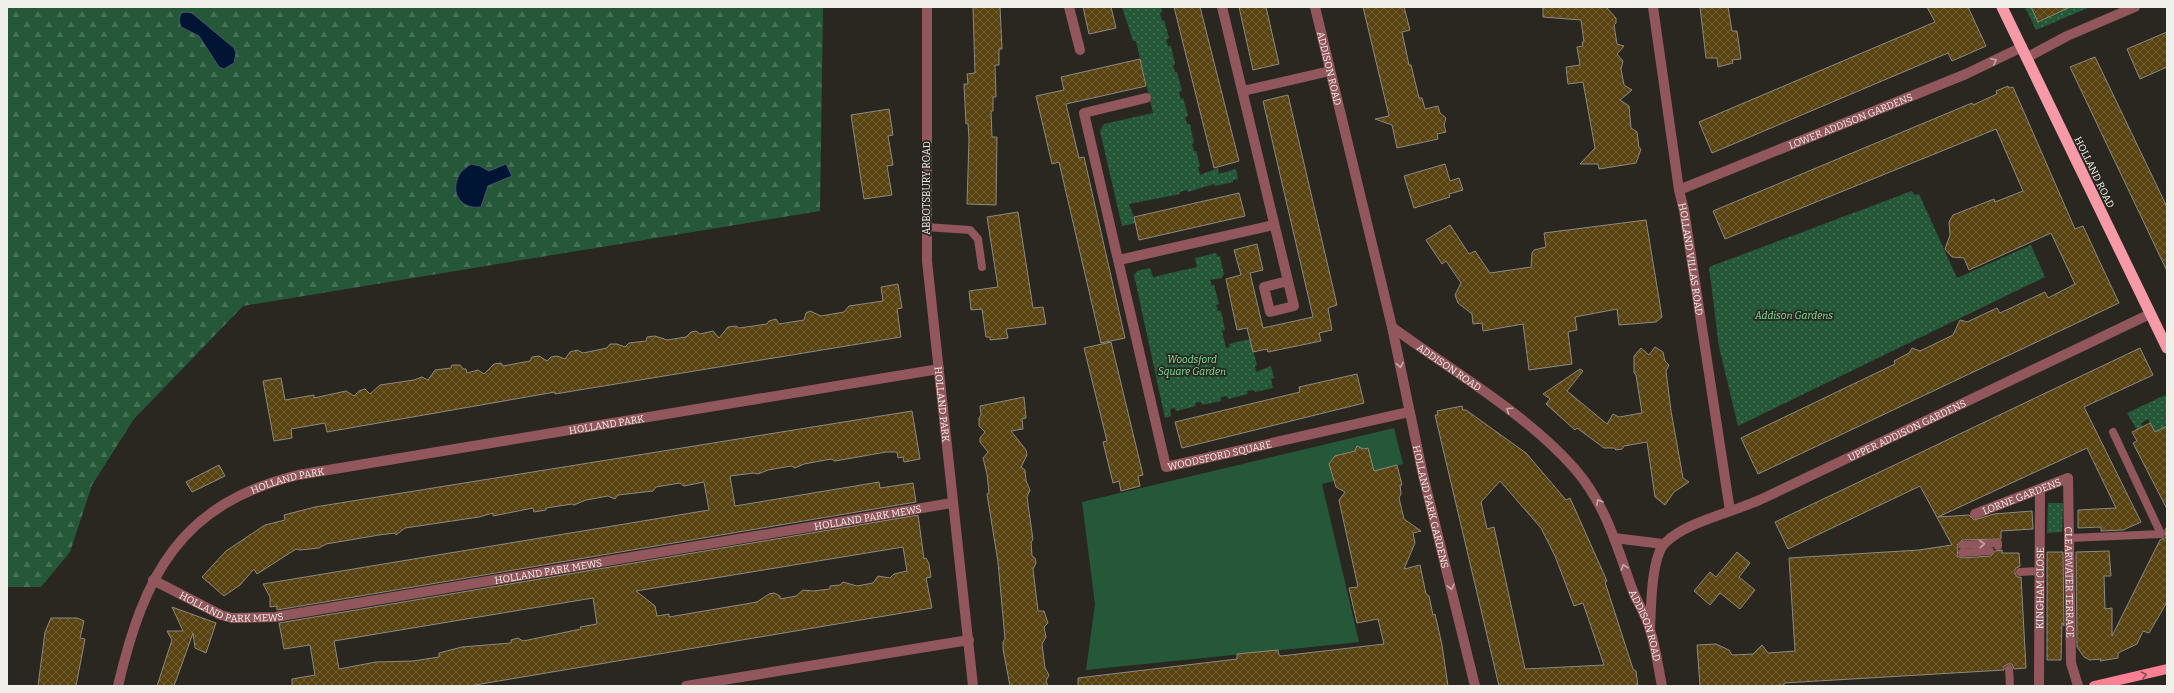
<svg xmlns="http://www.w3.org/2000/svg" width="2174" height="693" font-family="Bitter,serif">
  <defs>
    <pattern id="forest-firs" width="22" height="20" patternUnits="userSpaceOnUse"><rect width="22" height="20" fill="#255838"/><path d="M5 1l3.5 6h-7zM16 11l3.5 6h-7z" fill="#457055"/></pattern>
    <pattern id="garden-dots" width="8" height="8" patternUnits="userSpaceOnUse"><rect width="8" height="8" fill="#255838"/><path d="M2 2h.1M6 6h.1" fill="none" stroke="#457055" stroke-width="1.8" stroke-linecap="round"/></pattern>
    <pattern id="building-cross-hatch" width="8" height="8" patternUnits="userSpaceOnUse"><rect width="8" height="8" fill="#584311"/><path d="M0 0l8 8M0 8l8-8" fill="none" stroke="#705e34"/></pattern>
  </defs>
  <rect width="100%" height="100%" fill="#2a2720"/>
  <!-- forest -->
  <polygon fill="url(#forest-firs)" points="7,7 911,7 823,8 820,211 243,306 134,419 92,485 70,552 41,587 8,587"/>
  <!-- garden -->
  <g fill="url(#garden-dots)">
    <polygon points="1122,7 1161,7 1162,12 1160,13 1162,21 1164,20 1169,38 1166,40 1168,46 1171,46 1175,64 1173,66 1175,72 1177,72 1182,91 1179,92 1181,99 1183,98 1188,116 1185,117 1187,124 1190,124 1194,143 1192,144 1194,151 1196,151 1200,166 1198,167 1200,175 1218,168 1219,174 1236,169 1238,179 1233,180 1233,182 1215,186 1214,184 1188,192 1187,190 1180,192 1180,194 1129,204 1136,223 1122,226 1100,131 1104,124 1153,113 1136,41 1133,41"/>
    <polygon points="2025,7 2031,7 2039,22 2065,9 2064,7 2090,7 2036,30"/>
    <polygon points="1912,191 1914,195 1919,194 1957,278 2031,245 2045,277 1738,426 1719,347 1709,267"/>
    <polygon points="1216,253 1217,257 1220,256 1224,275 1222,276 1222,278 1210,280 1212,286 1214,285 1219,304 1216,305 1218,311 1221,311 1225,330 1222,331 1226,348 1230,347 1229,344 1250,339 1257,365 1255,366 1256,372 1271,366 1274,378 1271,379 1273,388 1255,392 1254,390 1247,391 1248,394 1228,399 1227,396 1221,397 1221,401 1202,405 1201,402 1195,403 1196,406 1176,411 1175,408 1170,409 1171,416 1165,418 1134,275 1137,271 1150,268 1153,277 1197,267 1195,258"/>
    <polygon points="2165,395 2167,399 2167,426 2153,440 2147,428 2152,426 2148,419 2141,423 2143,427 2137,430 2127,413"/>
    <polygon points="2048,503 2063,503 2062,532 2047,533"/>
  </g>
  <!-- pitch -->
  <polygon fill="#255838" points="1394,428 1403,464 1322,484 1359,642 1086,670 1095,604 1082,502"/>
  <!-- water -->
  <g fill="#001434" stroke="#48566b">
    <polygon points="186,12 192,13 234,48 236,53 234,63 224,69 219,67 199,36 181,27 179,20 181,13"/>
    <path d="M471,164L480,166L489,171L506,164L512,176L488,186L481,207C458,210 449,189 461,172C464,169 468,166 471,164Z"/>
  </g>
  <!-- building -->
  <g fill="url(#building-cross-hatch)" stroke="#8d8981" fill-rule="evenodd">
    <polygon points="973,7 1000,7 1002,49 999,49 999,65 995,65 996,97 993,97 993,111 991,111 992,137 997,137 996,205 967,204 969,139 968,123 966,124 964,84 968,84 967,74 975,73"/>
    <polygon points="1083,7 1111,7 1116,28 1089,34"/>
    <polygon points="1174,7 1200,7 1239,161 1214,168"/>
    <polygon points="1239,7 1266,7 1279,64 1253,70"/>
    <polygon points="1363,7 1404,7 1410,30 1402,32 1409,65 1411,65 1419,98 1422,98 1425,109 1438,106 1440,113 1446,118 1444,125 1446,132 1437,134 1438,139 1397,148 1392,125 1375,119 1389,116"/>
    <polygon points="1543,7 1606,7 1616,18 1616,23 1614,25 1617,44 1624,46 1617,54 1623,61 1621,69 1624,85 1632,90 1620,100 1629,106 1631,128 1637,132 1639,148 1641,149 1636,163 1599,169 1598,164 1580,164 1595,148 1583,82 1568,84 1566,67 1580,65 1577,47 1583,46 1582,42 1584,42 1581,20 1543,17"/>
    <polygon points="1700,7 1728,7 1732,31 1737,31 1741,59 1732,60 1733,63 1718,67 1717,58 1706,58"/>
    <polygon points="1927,7 1968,7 1986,46 1952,61 1948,53 1712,153 1699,122 1935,22"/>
    <polygon points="2031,7 2070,7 2038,22"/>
    <polygon points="2167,32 2167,67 2140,79 2127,49"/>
    <polygon points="2095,57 2167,207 2167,271 2070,67"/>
    <polygon points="1140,59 1146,86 1066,104 1079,158 1084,157 1125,338 1101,343 1059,162 1052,164 1036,96 1064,90 1061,77"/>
    <polygon points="2008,86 2009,88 2013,87 2075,229 2083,226 2119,303 1758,474 1741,438 1895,364 1894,361 1909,353 1912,348 1920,351 1953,335 1960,320 1967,322 1997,308 2000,313 2045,292 2048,298 2075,284 2051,233 1969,270 1964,258 1952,257 1945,249 1950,235 1949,222 1953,215 1994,199 1995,202 2023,191 1996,129 1725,239 1713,211 1972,103 1973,105 1997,94 1996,91"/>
    <polygon points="1288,95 1337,305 1328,308 1332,330 1319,333 1321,341 1268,352 1267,349 1253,352 1247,328 1237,330 1226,279 1241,275 1234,250 1257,244 1263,270 1250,273 1263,328 1313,317 1263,101"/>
    <polygon points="889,109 893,135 888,136 893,165 887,166 892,195 864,199 851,115"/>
    <polygon points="1445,164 1450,181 1459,178 1463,190 1449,194 1450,197 1414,208 1404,176"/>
    <polygon points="1239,193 1245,216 1139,240 1134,217"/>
    <polygon points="1018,212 1033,308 1043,307 1046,324 1006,329 1008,338 990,340 990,337 986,337 982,309 971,310 969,291 998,287 987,217"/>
    <polygon points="1646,220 1662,317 1656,322 1619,325 1617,309 1575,317 1577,330 1568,332 1572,364 1529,370 1523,324 1483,331 1482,323 1473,324 1472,314 1458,303 1455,295 1461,283 1446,261 1442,264 1426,240 1450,225 1469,254 1475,251 1490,273 1531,267 1532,253 1534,250 1546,247 1544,233"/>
    <polygon points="898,284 902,308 897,309 901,337 555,394 555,392 327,432 325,423 291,429 292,438 274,441 263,381 281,378 285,400 314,395 314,398 346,391 354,396 359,391 365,389 370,394 380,385 414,380 422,377 428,380 435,370 451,368 452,365 460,365 463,369 466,369 467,373 478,370 484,374 494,364 501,363 503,366 530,361 532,357 539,356 547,361 551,357 557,356 565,359 570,352 577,350 583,353 607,348 610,344 617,344 625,347 629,343 646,341 647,337 655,336 667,340 686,337 691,332 696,331 700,334 713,331 719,338 728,327 736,326 739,328 767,324 769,321 776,319 779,324 804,320 806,313 810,311 821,316 844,312 849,306 883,301 881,287"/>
    <polygon points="1111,342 1143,475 1138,476 1140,486 1121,491 1119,481 1113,483 1103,442 1107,441 1084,348"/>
    <polygon points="1655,347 1663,352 1665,361 1669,365 1666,371 1671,411 1683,478 1689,482 1674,492 1665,505 1655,497 1647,442 1624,446 1622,449 1616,450 1614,448 1604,448 1577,428 1575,430 1546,404 1550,399 1543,394 1580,369 1583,371 1567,391 1607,424 1613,414 1619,417 1642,413 1636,375 1634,373 1634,356 1641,348 1649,355"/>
    <polygon points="2140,348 2153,375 2084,407 2141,522 2123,530 2101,531 2101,527 2078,528 2078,510 2116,508 2087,448 1938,517 1969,515 1974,520 1994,514 2032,511 2033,529 2001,531 2001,539 1962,540 1957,545 1958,549 1957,556 1962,558 1991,556 1995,551 2002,550 2002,553 2019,553 2020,566 2015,569 2015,573 2017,577 2021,577 2026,668 2014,669 2012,664 2008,664 2004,666 2004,670 1784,683 1784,685 1765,686 1700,686 1697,645 1716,644 1729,650 1732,655 1753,654 1762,645 1768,653 1795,651 1789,558 1919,550 1952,545 1920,486 1788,549 1775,522"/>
    <polygon points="1357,374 1364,403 1182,448 1175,422 1300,392 1299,387"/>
    <polygon points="1024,397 1026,418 1022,419 1023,429 1011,431 1026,450 1027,455 1021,467 1025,470 1026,481 1030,490 1027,497 1033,540 1031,542 1032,556 1035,558 1036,563 1033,569 1038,611 1044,611 1048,623 1044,627 1046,637 1042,644 1045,668 1049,675 1046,681 1048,686 1010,686 1003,649 1003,642 1005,639 998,562 987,494 989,493 987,474 983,458 988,452 980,442 980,438 985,432 979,426 979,418 981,415 980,406"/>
    <path d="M1462,406L1463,410H1466L1526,453L1566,500L1570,498L1607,581L1605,582L1633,669L1636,671L1638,686H1499L1435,415H1438L1437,411ZM1500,481L1541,528L1555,556L1574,606L1583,603L1604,665L1525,669L1494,527L1487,529L1481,502Z"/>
    <polygon points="912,411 920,459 904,462 903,457 898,458 897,452 886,452 835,461 831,459 804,464 795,468 791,466 768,470 758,474 754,473 730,476 735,506 879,482 880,488 913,483 916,502 277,610 277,606 270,607 270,597 263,584 709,510 704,482 684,486 680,483 656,487 653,491 618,495 615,499 608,496 586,500 574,505 572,504 546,508 546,510 534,512 533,508 493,516 493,513 479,517 405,528 396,535 395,533 379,535 326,544 319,548 300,550 296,549 257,574 254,569 240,585 224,596 202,577 226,551 265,525 285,520 284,515 315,507"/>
    <polygon points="2150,423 2155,432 2167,426 2167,509 2133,443 2137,441 2132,432"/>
    <polygon points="1357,446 1363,449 1368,448 1374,471 1397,465 1402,485 1400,485 1401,494 1399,498 1404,519 1421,531 1413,533 1415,543 1404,569 1420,565 1426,594 1429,596 1433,615 1435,614 1442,645 1448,686 1078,686 1078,678 1237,659 1237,654 1278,650 1279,655 1281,656 1384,644 1378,619 1357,623 1349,588 1358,587 1339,500 1345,492 1336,487 1329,464 1335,456 1355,451"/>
    <polygon points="219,465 225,476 192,492 186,482"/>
    <path d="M918,515L924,559L926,558L929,564L931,577L926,578L932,608L469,686H292V679L315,675L310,645L284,649L279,623ZM903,547L907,571L894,574L890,578L878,576L873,583L857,586L843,582L840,585L830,586V589L813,591L803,590L796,596L780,599V596L774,593L769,594L757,602L669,617V614L657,616L655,606L636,591ZM593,598L597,624L580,627L581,629L523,641L518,638L511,640V643L462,647L439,653V657L413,661L376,662L339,669L334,641Z"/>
    <polygon points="2167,526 2167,602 2149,633 2143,631 2137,644 2118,653 2118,658 2100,661 2101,659 2090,660 2084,657 2077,647 2076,552 2109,551 2111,576 2104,576 2105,609 2112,608 2112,636 2160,540 2166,537 2165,530"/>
    <polygon points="1737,552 1750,563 1739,577 1755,590 1740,609 1720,593 1710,605 1694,591 1710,572 1716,577"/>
    <polygon points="2047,552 2063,552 2064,626 2062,623 2061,660 2047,660"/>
    <polygon points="172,607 216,623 206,653 195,648 193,633 174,686 157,686 172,640 167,631 183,631"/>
    <polygon points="51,618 77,618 84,621 80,638 85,639 76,686 38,686 45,632"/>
  </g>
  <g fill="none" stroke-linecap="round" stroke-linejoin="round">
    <!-- service -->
    <g stroke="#92565d" stroke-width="8">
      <polyline points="926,227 970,230 978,239 982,267"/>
      <polyline points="2070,538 2161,534 2113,432"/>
      <polyline points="1962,545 1998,543 1998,546"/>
      <polyline points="1962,553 1990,551"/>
      <polyline points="2020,572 2040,571"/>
      <polyline points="2009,669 2010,686"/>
    </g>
    <!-- minor -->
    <g stroke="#92565d" stroke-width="10">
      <path id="s1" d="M927,7V261L973,686"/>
      <polyline points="1069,7 1080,50"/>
      <polyline points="1222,7 1294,306 1270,312 1264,287 1288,281"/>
      <path id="s2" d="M1653,7L1679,190L1684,210L1730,511"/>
      <polyline points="2026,58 2067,36 2135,7"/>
      <polyline points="1243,91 1330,71"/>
      <path id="s3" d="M1146,98L1084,113L1166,467L1409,412"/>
      <path id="s4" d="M1679,190L1966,74L2022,47"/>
      <polyline points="1119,260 1274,225"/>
      <path id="s5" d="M1975,514L2068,478L2071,663L2078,686"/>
      <polyline points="1614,538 1663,544"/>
      <path id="s6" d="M153,580L221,615L232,618L275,617L952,503"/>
      <path id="s7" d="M1650,629C1651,609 1651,557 1665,543C1687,521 1735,512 1764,498C1893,437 2021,375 2150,314"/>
      <path id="s8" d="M118,686C144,575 180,504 298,475L939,369"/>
      <polyline points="686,686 969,640"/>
      <path id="s9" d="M2039,686L2040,490"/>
    </g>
    <!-- tertiary -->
    <g stroke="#92565d" stroke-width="10">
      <path id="s10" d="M1315,7L1392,327L1423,475L1475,686"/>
      <path id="s11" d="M1392,327C1452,371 1527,414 1575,469C1605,504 1616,543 1631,586C1636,601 1646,614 1650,630C1656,648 1658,667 1662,686"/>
    </g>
    <!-- primary -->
    <polyline stroke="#fc8093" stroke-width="10" points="2094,686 2167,669"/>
    <!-- trunk -->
    <polyline stroke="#f69aa7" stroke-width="11" points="2002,7 2167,348"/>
  </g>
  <!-- one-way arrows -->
  <defs><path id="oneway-chevron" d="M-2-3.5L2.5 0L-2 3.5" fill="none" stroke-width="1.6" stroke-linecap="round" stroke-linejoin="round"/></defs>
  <g stroke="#c6aaab">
    <use href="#oneway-chevron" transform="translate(1994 61) rotate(-26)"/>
    <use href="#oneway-chevron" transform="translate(1400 365) rotate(79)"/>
    <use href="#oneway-chevron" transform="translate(1509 410) rotate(-145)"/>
    <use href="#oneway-chevron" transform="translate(1599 502) rotate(-120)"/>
    <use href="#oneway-chevron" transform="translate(1982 544) rotate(-4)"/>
    <use href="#oneway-chevron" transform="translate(1624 567) rotate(-109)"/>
    <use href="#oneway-chevron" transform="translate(1451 587) rotate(76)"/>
  </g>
  <use stroke="#884f54" href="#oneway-chevron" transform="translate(2144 675) rotate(-12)"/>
  <g text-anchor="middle" stroke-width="3.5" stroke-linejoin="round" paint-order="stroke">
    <!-- street labels -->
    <g font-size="10" fill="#f1efea" stroke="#2a2720">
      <text dy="4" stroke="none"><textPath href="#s10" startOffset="63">ADDISON ROAD</textPath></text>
      <text dy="4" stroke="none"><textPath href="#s4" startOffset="185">LOWER ADDISON GARDENS</textPath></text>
      <text transform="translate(2095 172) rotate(64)" y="4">HOLLAND ROAD</text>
      <text transform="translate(926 188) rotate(-90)" y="4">ABBOTSBURY ROAD</text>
      <text dy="4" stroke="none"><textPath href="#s2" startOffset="255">HOLLAND VILLAS ROAD</textPath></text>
      <text dy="4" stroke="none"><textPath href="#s11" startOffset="70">ADDISON ROAD</textPath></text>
      <text dy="4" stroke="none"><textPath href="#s1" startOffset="398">HOLLAND PARK</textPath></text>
      <text dy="4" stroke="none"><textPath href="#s8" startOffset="609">HOLLAND PARK</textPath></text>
      <text dy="4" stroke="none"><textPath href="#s7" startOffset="356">UPPER ADDISON GARDENS</textPath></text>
      <text dy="4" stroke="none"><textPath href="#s3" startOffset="482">WOODSFORD SQUARE</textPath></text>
      <text dy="4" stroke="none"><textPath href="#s8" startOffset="285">HOLLAND PARK</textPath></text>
      <text dy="4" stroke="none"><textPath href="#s5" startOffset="50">LORNE GARDENS</textPath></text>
      <text dy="4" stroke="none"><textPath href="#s10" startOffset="513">HOLLAND PARK GARDENS</textPath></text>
      <text dy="4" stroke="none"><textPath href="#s6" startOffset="732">HOLLAND PARK MEWS</textPath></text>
      <text dy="4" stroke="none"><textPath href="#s6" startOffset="408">HOLLAND PARK MEWS</textPath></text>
      <text dy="4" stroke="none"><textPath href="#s5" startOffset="204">CLEARWATER TERRACE</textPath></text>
      <text dy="4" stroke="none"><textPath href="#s9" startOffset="98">KINGHAM CLOSE</textPath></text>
      <text dy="4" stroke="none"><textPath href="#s6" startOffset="85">HOLLAND PARK MEWS</textPath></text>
      <text dy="4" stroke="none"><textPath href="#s11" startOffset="405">ADDISON ROAD</textPath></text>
    </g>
    <!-- park labels -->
    <g font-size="10" font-style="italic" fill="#75e89e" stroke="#2a2720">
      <text x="1794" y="319">Addison Gardens</text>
      <text x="1192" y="363">Woodsford<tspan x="1192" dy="12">Square Garden</tspan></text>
    </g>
  </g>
  <!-- border -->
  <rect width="2174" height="693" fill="none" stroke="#f1efea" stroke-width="16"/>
</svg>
